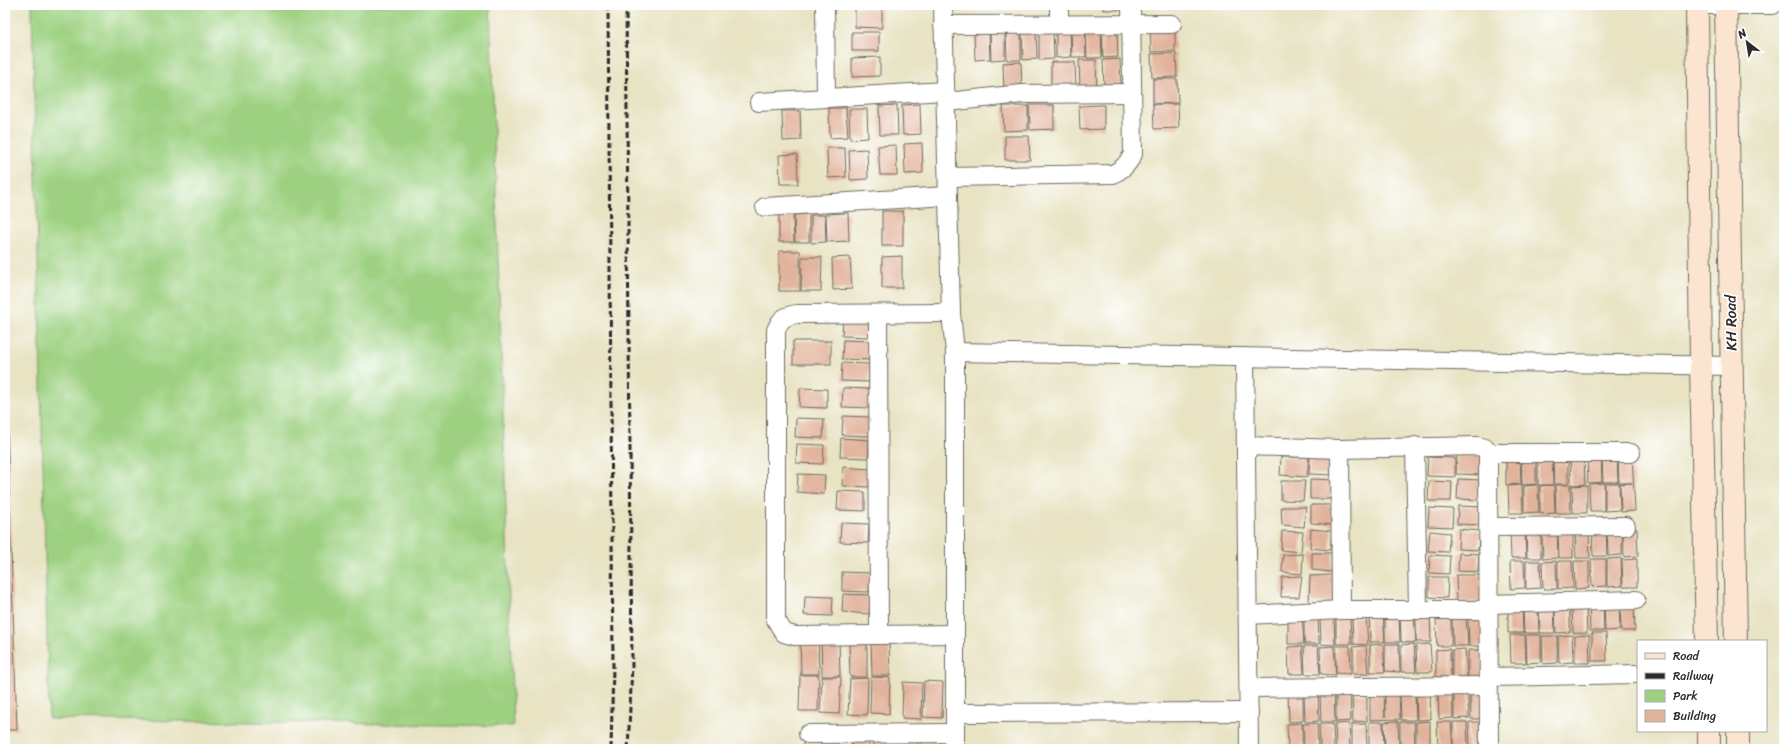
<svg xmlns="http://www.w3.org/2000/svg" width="1789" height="754" font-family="Sriracha,sans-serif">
  <rect width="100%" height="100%" fill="#fff"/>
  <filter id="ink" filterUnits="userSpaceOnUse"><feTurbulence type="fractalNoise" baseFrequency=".025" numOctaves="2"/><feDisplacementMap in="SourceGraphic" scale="8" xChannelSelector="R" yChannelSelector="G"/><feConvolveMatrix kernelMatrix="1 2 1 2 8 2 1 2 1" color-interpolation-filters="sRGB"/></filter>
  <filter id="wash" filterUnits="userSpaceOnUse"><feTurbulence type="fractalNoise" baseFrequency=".012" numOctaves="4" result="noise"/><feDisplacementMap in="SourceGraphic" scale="16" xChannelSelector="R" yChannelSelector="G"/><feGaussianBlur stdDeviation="0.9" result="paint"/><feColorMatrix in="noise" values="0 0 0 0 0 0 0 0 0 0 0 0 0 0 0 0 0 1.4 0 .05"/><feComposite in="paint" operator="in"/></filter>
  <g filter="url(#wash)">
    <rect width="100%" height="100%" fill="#e8e3c3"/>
    <!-- green -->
    <polygon fill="#9dd181" stroke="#647e56" points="32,5 490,5 513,726 49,719"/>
    <g id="blocks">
      <!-- building -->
      <g fill="#e2b39b">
        <rect x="1103" y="5" width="24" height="5"/>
        <polygon points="855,8 882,9 882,28 855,27"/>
        <polygon points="1150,27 1175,27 1175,51 1151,52"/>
        <polygon points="1085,29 1086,57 1072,57 1071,30"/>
        <polygon points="1056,30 1070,30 1071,57 1056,58"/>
        <polygon points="1086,30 1101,30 1102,58 1087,58"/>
        <polygon points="1102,30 1117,30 1118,57 1103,58"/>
        <polygon points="1036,31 1037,59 1023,60 1022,32"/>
        <rect x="852" y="32" width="27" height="19"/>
        <polygon points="974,32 989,32 990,59 975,60"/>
        <polygon points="990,32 1005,32 1005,59 991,60"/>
        <polygon points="1021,32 1021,60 1007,60 1006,33"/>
        <polygon points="1039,32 1053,32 1054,59 1039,60"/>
        <polygon points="1176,53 1177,77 1152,78 1151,54"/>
        <polygon points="880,57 880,76 852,77 852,58"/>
        <polygon points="1120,59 1121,89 1104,90 1103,60"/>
        <polygon points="1079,60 1096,60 1097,89 1080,90"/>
        <polygon points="1021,62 1022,92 1004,93 1003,63"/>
        <polygon points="1051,62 1075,62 1076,86 1051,86"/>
        <polygon points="1153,79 1177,79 1178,103 1153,104"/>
        <polygon points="920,104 921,134 903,135 902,105"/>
        <polygon points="1153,104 1178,104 1179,128 1154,129"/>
        <polygon points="897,105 898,135 880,135 879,106"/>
        <polygon points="1029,105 1054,105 1054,129 1030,130"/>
        <polygon points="1104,105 1104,129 1080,130 1079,106"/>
        <polygon points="1003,106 1028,106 1028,130 1004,131"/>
        <polygon points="829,108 846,108 848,137 830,138"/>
        <polygon points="849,109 867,109 868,138 850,139"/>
        <polygon points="782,111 800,111 801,140 783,141"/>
        <polygon points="1005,136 1029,136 1030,160 1005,160"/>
        <polygon points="922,143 923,173 905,174 904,144"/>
        <polygon points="896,145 897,175 880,175 878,146"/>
        <polygon points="827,148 845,148 846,177 828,178"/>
        <polygon points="867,149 868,179 850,180 849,150"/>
        <polygon points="797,154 798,184 780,184 779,155"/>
        <rect x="882" y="211" width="21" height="35"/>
        <polygon points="848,213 849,241 827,242 826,214"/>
        <polygon points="793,214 794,242 779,242 779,215"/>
        <polygon points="809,214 809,242 795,242 794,215"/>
        <polygon points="811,215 825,215 826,242 811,243"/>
        <rect x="779" y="251" width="21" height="40"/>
        <polygon points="902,256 902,288 882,288 882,257"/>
        <polygon points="802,257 822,257 821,291 801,291"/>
        <polygon points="850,257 852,289 833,290 832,258"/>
        <polygon points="843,317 871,318 870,337 842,336"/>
        <polygon points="843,340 870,341 870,360 842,359"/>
        <rect x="793" y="341" width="38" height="23"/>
        <polygon points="842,363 869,364 869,382 841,381"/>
        <polygon points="5,364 17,730 5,730"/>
        <polygon points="800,388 827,389 827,408 799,407"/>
        <polygon points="843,388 871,389 870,408 842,407"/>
        <polygon points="843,416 870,417 869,436 842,435"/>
        <polygon points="796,418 824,419 823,438 795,437"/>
        <polygon points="841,438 869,440 868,458 840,457"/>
        <polygon points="797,444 824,445 823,464 796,463"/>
        <polygon points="1617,454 1618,482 1603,482 1602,455"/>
        <polygon points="1310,455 1338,455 1336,475 1309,474"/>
        <polygon points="1457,455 1485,456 1484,475 1456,474"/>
        <polygon points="1587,455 1601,455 1602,482 1588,483"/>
        <polygon points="1632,455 1635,511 1621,512 1620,484 1632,483 1619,483 1620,510 1605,511 1605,483 1619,483 1618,456"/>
        <polygon points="1281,457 1309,457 1307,477 1280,475"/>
        <polygon points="1428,457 1455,458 1455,477 1427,476"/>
        <polygon points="1506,457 1520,457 1521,484 1506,485"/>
        <polygon points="1521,457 1536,457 1536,484 1522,485"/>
        <polygon points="1552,457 1553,485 1538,485 1538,458"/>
        <polygon points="1553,457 1568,457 1568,484 1554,484"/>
        <polygon points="1570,457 1584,457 1585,484 1571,485"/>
        <polygon points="843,467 870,469 869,487 842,486"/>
        <polygon points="798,474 825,475 824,494 797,492"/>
        <polygon points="1310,479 1335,480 1333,499 1310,499"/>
        <polygon points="1458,479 1481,480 1481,500 1457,499"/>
        <polygon points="1281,481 1305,481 1303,501 1281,500"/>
        <polygon points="1429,481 1452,482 1451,501 1428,501"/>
        <polygon points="1604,483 1604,511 1590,511 1589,484"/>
        <polygon points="1522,485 1523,513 1509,513 1508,486"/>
        <polygon points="1538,485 1539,512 1524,513 1524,486"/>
        <polygon points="1554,485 1555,513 1540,514 1540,486"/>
        <polygon points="1555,485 1570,485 1571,513 1556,513"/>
        <polygon points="1587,485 1587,513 1573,513 1572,486"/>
        <polygon points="838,491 865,492 865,511 837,510"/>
        <polygon points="1311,505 1336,505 1334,525 1311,523"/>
        <polygon points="1458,506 1482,507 1481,525 1457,524"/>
        <polygon points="1281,507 1306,507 1304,527 1282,525"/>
        <polygon points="1429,508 1453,509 1452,527 1428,526"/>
        <polygon points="841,523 869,524 868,543 840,542"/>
        <polygon points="1606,528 1607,556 1593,556 1592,529"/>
        <polygon points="1607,528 1622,528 1622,555 1608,556"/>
        <polygon points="1311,529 1332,531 1330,550 1310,548"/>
        <polygon points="1459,529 1480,531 1478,550 1458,549"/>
        <polygon points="1623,529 1637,529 1638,556 1624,557"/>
        <polygon points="1525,530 1526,558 1511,558 1510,531"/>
        <polygon points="1526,530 1541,530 1541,558 1527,558"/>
        <polygon points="1573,530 1573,558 1559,558 1558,531"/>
        <polygon points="1589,530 1590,558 1576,558 1575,531"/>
        <polygon points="1282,531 1303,532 1301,552 1281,550"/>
        <polygon points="1430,531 1450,533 1448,552 1428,551"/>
        <polygon points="1542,531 1557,531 1558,558 1543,559"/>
        <polygon points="1312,553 1333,553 1331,572 1312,570"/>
        <polygon points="1459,553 1479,554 1478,572 1458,571"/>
        <polygon points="1303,554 1302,574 1282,572 1283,555"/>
        <polygon points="1430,555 1450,556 1449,574 1429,573"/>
        <polygon points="1621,558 1622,586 1607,587 1607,559"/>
        <polygon points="1591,559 1606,559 1606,586 1592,587"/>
        <polygon points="1637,559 1637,587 1623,587 1622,560"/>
        <polygon points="1510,561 1524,561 1525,588 1511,589"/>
        <polygon points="1526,561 1540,561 1541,588 1526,589"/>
        <polygon points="1556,561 1557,589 1543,589 1542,562"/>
        <polygon points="1558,561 1572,561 1573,588 1558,589"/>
        <polygon points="1574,561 1589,561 1589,588 1575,589"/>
        <polygon points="842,572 870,573 869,592 842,591"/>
        <polygon points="1333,575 1335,603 1309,602 1310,576"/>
        <polygon points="1456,575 1482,575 1482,602 1457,602"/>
        <polygon points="1302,576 1299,597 1281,597 1282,577"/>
        <polygon points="1429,577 1448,577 1447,598 1429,597"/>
        <polygon points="843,594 870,595 869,614 842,612"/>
        <polygon points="805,596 833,597 832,616 804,615"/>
        <polygon points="1589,603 1603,603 1604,631 1590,631"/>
        <polygon points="1604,603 1619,603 1620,630 1605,631"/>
        <polygon points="1634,603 1635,631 1621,631 1620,604"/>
        <polygon points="1508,605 1522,605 1523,633 1508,633"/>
        <polygon points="1523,605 1538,605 1539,633 1524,633"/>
        <polygon points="1555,605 1570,605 1570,632 1556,633"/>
        <polygon points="1586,605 1587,633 1573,633 1572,606"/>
        <polygon points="1539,606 1554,606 1555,633 1540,633"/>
        <polygon points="1383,614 1385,642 1370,642 1369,615"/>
        <polygon points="1399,614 1400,642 1385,642 1385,615"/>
        <polygon points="1430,614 1431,642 1416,642 1416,615"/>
        <polygon points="1400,615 1414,615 1416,643 1401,642"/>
        <polygon points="1302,616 1304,644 1288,644 1288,617"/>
        <polygon points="1318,616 1319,644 1304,644 1304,617"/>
        <polygon points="1350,616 1351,644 1336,644 1336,617"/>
        <polygon points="1320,617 1334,617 1335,645 1321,644"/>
        <polygon points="1352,617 1366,617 1368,645 1353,644"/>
        <polygon points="1451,618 1451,646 1437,646 1436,619"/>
        <polygon points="1466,618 1468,646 1453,646 1452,619"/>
        <polygon points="1468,619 1483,619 1483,646 1469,646"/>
        <polygon points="1592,633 1606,633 1607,661 1592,661"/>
        <polygon points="1510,635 1525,635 1526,663 1511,663"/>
        <polygon points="1526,635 1541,635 1541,662 1527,663"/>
        <polygon points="1572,635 1573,662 1559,663 1558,636"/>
        <polygon points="1589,635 1590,663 1575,663 1575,636"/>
        <polygon points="1542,636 1557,636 1557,663 1543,664"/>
        <polygon points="800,637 818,637 819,674 801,674"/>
        <polygon points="821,639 839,639 840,676 822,676"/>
        <polygon points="871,639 889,639 890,676 872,676"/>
        <polygon points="849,640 867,640 867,677 850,677"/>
        <polygon points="1383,644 1385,672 1370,672 1370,645"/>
        <polygon points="1385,644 1399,644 1400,672 1385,671"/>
        <polygon points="1414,644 1416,672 1401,672 1401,645"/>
        <polygon points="1430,644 1432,672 1417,672 1416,645"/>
        <polygon points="1302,646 1304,674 1289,674 1288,647"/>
        <polygon points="1304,646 1318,646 1320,674 1305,674"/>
        <polygon points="1334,646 1336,675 1321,674 1320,647"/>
        <polygon points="1336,646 1350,646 1351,674 1336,673"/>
        <polygon points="1366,646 1368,674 1353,674 1353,647"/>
        <polygon points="1450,649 1451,677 1436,677 1436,650"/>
        <polygon points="1465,649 1467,677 1452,677 1452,650"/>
        <polygon points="1468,650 1482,650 1483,678 1468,677"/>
        <polygon points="800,675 819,675 818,711 799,711"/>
        <polygon points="822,677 841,677 839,714 820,713"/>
        <polygon points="871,677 890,678 889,714 870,713"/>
        <polygon points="868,678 867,715 848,714 850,679"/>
        <polygon points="924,681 943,682 942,718 923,717"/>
        <polygon points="903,682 922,683 921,719 902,718"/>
        <polygon points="1399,691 1400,719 1370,720 1370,693 1384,692 1385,717 1385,692"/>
        <polygon points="1438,691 1452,691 1453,718 1439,719"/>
        <polygon points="1454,691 1468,691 1469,718 1454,719"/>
        <polygon points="1484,691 1485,719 1471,719 1470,692"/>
        <polygon points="1415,692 1416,720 1401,720 1400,693"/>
        <polygon points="1416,692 1430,692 1431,719 1417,720"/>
        <polygon points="1350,693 1351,721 1336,722 1336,694"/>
        <polygon points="1288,694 1303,694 1303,721 1289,722"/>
        <polygon points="1304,694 1318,694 1319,721 1305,722"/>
        <polygon points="1334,694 1335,722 1321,722 1320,695"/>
        <polygon points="1352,694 1367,694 1367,721 1353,722"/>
        <polygon points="1398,721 1399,749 1385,749 1384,722"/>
        <polygon points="1430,721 1430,749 1416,749 1416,722"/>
        <polygon points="1369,722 1383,722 1384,749 1369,749"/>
        <polygon points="1400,722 1414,722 1415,749 1400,749"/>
        <polygon points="1437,722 1451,722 1453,749 1438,749"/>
        <polygon points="1453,722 1467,722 1468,749 1453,749"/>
        <polygon points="1469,722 1483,722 1484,749 1470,749"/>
        <polygon points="1302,723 1302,749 1288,749 1287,724"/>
        <polygon points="1317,723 1318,749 1304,749 1303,724"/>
        <polygon points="1349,723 1350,749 1336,749 1335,724"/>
        <polygon points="1319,724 1333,724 1334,749 1320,749"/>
        <polygon points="1352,724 1366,724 1367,749 1352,749"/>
        <polygon points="821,736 821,749 803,749 803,737"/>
        <rect x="824" y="738" width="18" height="11"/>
        <polygon points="891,738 891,749 874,749 873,739"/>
        <polygon points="869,739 869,749 852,749 851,740"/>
        <polygon points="918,740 918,749 901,749 900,741"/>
        <polygon points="922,741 940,741 940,749 923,749"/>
      </g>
    </g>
  </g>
  <g filter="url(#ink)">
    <use href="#blocks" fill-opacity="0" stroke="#6d6b60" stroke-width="1"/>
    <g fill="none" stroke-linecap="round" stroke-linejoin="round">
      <!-- street casing -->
      <g stroke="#6d6b60" stroke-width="20">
        <g id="street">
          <polyline points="825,5 826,98"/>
          <polyline points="943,5 951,313 955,352 1732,366"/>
          <polyline points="1059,5 1059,24"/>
          <polyline points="1697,5 1773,5"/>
          <polyline points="943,25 1172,24"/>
          <polyline points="759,102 945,91"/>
          <polyline points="947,102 1022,94 1131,93"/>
          <path d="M948,177L1113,174C1123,169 1128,164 1133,154L1131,5"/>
          <polyline points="765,207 948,196"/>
          <path d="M951,313L797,314C785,316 781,318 776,330V620L784,633L795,636L955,634"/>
          <polyline points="878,314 879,635"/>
          <polyline points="955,352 955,749"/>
          <polyline points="1245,357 1249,749"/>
          <polyline points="1246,446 1340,449 1478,446 1485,448 1488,453"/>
          <polyline points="1415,446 1418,610"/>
          <polyline points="1340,449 1341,610"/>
          <polyline points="1488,527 1626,526"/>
          <polyline points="1488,604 1636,600"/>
          <polyline points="1248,615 1341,610 1488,610"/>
          <polyline points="1489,677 1636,674"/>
          <polyline points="1249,688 1488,686"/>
          <polyline points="955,713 1249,712"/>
          <polyline points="808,734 955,733"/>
          <polyline points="1489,749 1488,453 1631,453"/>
        </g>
      </g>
      <!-- secondary casing -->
      <g stroke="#6d6b60" stroke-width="24">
        <g id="secondary">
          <polyline points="1697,5 1701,366 1707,641"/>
          <polyline points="1726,5 1736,641"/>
          <polyline points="1709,731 1709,749"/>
          <polyline points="1738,731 1738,749"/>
        </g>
      </g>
      <!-- street -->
      <use href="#street" stroke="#fff" stroke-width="18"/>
      <!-- secondary -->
      <use href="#secondary" stroke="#fce5d0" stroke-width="22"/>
      <!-- rail -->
      <g stroke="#2b2b2b" stroke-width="3" stroke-dasharray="6 3" stroke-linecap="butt">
        <polyline points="608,5 613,667 611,749"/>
        <polyline points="626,5 632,666 628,749"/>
      </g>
    </g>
  </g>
  <g text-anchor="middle" stroke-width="3.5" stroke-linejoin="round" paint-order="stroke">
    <!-- street labels -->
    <g font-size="15" fill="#2b2b2b" stroke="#fff">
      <text transform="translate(1731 323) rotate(-91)" y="5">KH Road</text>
    </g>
  </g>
  <!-- margin -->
  <rect width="1789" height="754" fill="none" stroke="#fff" stroke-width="20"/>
  <!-- legend -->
  <rect x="1637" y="640" width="130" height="92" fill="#ffffff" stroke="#aaaaaa"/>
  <rect x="1645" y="653" width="20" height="6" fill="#fce5d0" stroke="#aaaaaa"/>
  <text x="1673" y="660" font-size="12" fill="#2b2b2b">Road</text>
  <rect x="1645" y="673" width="20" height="6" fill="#2b2b2b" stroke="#aaaaaa"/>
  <text x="1673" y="680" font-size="12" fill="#2b2b2b">Railway</text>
  <rect x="1645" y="690" width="20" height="12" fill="#9dd181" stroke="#aaaaaa"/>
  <text x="1673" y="700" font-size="12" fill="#2b2b2b">Park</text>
  <rect x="1645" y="710" width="20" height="12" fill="#e2b39b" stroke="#aaaaaa"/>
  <text x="1673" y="720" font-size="12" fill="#2b2b2b">Building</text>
  <!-- north arrow -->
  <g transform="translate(1747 42) rotate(329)" stroke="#ffffff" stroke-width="3" paint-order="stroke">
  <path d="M0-3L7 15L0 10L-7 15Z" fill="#2b2b2b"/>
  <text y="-6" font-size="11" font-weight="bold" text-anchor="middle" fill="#2b2b2b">N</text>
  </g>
</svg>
